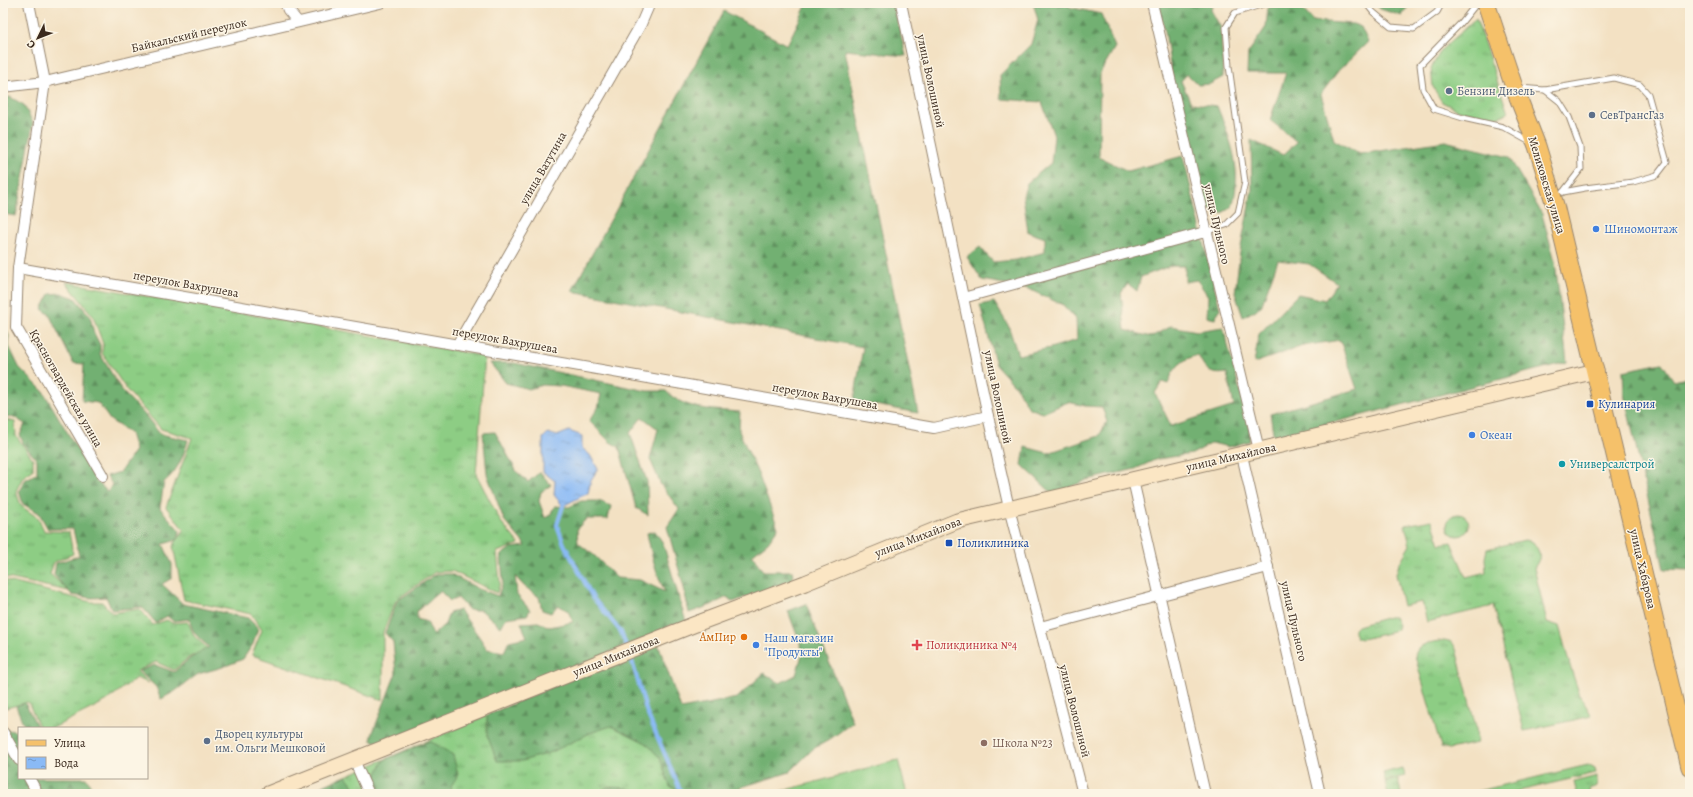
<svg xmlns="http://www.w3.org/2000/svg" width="1693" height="797" font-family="Alegreya,serif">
  <defs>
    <pattern id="grass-tufts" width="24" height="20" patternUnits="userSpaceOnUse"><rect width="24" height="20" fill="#8dcd84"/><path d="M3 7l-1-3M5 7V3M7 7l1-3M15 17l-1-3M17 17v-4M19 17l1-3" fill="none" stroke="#74a76b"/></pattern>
    <pattern id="forest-firs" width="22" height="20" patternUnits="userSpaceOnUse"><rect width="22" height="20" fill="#72b072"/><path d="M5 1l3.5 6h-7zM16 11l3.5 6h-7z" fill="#5f8f5d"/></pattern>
    <pattern id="water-ripples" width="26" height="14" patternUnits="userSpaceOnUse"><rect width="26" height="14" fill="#8abaf6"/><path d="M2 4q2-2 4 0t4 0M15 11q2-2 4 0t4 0" fill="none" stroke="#7297c7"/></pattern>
  </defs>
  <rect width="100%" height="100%" fill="#fcf5e5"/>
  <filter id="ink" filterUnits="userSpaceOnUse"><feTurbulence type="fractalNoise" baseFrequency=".025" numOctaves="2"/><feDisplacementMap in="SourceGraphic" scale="8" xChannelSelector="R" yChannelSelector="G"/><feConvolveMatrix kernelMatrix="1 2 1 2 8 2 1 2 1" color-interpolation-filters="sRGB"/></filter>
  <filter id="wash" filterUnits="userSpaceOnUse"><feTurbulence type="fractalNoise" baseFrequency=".012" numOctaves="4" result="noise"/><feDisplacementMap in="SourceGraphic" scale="16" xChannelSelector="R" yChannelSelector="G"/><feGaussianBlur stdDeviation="0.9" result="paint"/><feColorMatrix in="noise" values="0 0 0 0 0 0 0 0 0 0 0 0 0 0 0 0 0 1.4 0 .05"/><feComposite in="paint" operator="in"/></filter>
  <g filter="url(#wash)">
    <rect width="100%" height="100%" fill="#f3e1c3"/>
    <!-- grass -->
    <g fill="url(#grass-tufts)" stroke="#647c51">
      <polygon points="1476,19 1508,113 1496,118 1458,110 1442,102 1433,87 1431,68 1441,50"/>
      <polygon points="66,282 485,356 476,474 501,522 519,544 497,552 500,583 497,593 452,571 435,572 396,600 383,632 383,700 252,655 262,630 251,614 184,600 173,546 184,530 166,507 192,438 161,429 126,389 102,353 103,344 93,316"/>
      <polygon points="3,419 15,422 16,436 33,459 33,470 23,477 16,491 21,506 38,518 44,531 69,532 73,554 54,562 50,574 69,591 3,577"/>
      <circle cx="1458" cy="525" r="11"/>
      <path d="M1432,520L1440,544L1451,542L1466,577L1486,572L1485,558L1487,549L1525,540L1533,542C1541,554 1542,556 1534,568L1547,622L1559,626L1571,669L1580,696L1592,716L1524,731L1493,606L1427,622L1422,602L1403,606L1396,574L1399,564L1410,545L1405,525Z"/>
      <polygon points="3,580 91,602 102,602 112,613 140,609 153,625 167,620 172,623 188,622 194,636 207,648 188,658 174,670 156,662 137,671 149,683 136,678 106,701 53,728 40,728 28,702 3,709"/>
      <polygon points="1389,617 1394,617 1398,625 1397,629 1393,632 1362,639 1357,638 1354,633 1354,629 1357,626"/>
      <path d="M1444,640C1451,641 1453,642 1456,649L1476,727L1477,743L1449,749L1441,747L1415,656C1418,642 1432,643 1444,640Z"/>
      <polygon points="601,666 692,794 304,794"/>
      <polygon points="1588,765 1595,769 1596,773 1506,794 1466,794"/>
      <polygon points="1403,768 1405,776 1385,781 1383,773"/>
      <polygon points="1597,776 1597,786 1589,789 1590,794 1577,794 1574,782"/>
      <polygon points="1398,779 1401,794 1388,794 1385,782"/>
    </g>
    <!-- forest -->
    <g fill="url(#forest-firs)" stroke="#566d48" fill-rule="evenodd">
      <polygon points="810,3 893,3 906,56 845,50 918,413 854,401 863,347 572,291 724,11 787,45 807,4"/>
      <path d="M1033,3H1068L1069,7L1101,14L1115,47L1100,73L1099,157L1128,171L1183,156L1220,309L1215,319L1207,317L1208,296L1197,280L1185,282V266H1170L1141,277L1137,291L1128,284L1121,293L1125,330L1151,337L1171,326L1197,331L1223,327L1249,425L1250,441L1229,447L1212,443L1192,454L1157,459L1135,469L1087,480L1053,494L1022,465L1025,447L1048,453L1099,436L1107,422L1102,407L1085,406L1068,402L1043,413L1029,408L1016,387L996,365L980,305L994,302L1008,325L1018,355L1050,348L1077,340L1076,319L1063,305L1026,288L982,280L967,257L980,247L993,262L1016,260L1045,252V238L1028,232L1023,196L1027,183L1051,163L1054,136L1042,102L1001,99L1000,75L1031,44L1038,20ZM1198,355C1205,369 1209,376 1227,373L1234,406L1171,426L1155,393L1162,382L1168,384C1173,368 1182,359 1198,355Z"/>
      <path d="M1156,3H1213L1211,10L1221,28L1223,77L1210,84L1198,85L1187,74L1181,81L1191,103L1217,106C1231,141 1243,169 1232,207L1222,213L1210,209L1190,155L1176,104L1165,31Z"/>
      <polygon points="1284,3 1297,3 1313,21 1353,24 1361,27 1368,42 1338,71 1321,94 1334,140 1360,154 1445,141 1509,157 1542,214 1555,261 1567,362 1274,438 1270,414 1357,389 1340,340 1303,346 1254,363 1259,334 1298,294 1325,300 1337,283 1309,264 1278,260 1261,307 1243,317 1235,293 1240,252 1252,190 1251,140 1283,155 1297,142 1270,120 1286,73 1247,73 1248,53 1266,27 1268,8"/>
      <polygon points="1375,3 1410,3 1402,16 1380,9"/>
      <polygon points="10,97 24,105 33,123 16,216 3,214 3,98"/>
      <path d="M61,293L75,298L90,316L94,333L100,345V354L122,391L146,416L160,434L188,440C184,456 177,472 164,482L160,508L180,531L177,540L163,544L172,564V578L162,584L183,604L248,618L258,628L253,644L243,659L223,667L198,674L174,692L161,699L156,687L139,671L155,665L174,672L189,659L209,647C200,639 191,633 190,619L173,621L167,616L156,623L142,607L112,610L106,597L92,598L72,595L54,575L56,563L79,556L73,529H48L39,513L23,504L19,491L25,480L37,473V460L24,445L20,435L25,424L14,417L3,416V321L9,336L8,344L19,367L43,391L96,481L108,492L112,484L107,476L120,472L135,450L130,433L110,420L98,403L82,401L84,364L73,363L49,314L42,309L50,294Z"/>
      <path d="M490,363H514L647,391H666C684,410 715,410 740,412L739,431L759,476L778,528L768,542L752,555L763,571H793L792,580L733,602L727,597L711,605L689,613L684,588L667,527L679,509L661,485L650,459L658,429L642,417L630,433L647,481L648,515L636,508L619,447L610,442L589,421L598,408L601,394L561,386L542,385L529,389L506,383Z"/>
      <polygon points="1662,363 1674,381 1690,377 1690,570 1664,569 1624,394 1623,371"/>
      <path d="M495,432L517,472L528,482L540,472L551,485L541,492L539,501L545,518L550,515L555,506L569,507L581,501H599L611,506L608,519H586L577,529L578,543L595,556L617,578L640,580L665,592C656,573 651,554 647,533L655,531L663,543L686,622L680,628L673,624L648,637L380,743L371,740L373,732L396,673L393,642L385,633L397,601L436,574H451L479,589L498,596L503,582L501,555L511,548L526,546L504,520L487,474L483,433ZM515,576L524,586L539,597L542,610L551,613L558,605L568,611L573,622L550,627L538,622L521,623L527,637L509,641L504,652L487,649C479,635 469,624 460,610L449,613L445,624L433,635L427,622L417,619V611L440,591L450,601L458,598L469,610H481L501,627L506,618L527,615L530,610L517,595Z"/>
      <polygon points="806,604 853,722 829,740 813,749 790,772 719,794 695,794 670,787 660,758 646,743 611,726 590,733 552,752 522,761 497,761 487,735 487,715 601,666 658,644 681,709 737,698 764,673 780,683 796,675 803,651 788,611"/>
      <polygon points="25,703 37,726 38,728 25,728 16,706"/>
      <polygon points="3,729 19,732 19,778 86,778 96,794 3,794"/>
      <polygon points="430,741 453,755 458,775 451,786 453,794 373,794 370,787 384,760"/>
      <polygon points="346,776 360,794 304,794"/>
      <polygon points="608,787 626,788 642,794 600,794 600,791"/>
    </g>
    <!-- pitch -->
    <polygon fill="#8dcd84" stroke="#647c51" points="898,760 907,794 775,794 774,793"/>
    <!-- water -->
    <polygon fill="url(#water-ripples)" stroke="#62728a" points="569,431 582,436 582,448 590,455 598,469 591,480 588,493 563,506 554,495 555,481 543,472 543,438 548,433 557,436"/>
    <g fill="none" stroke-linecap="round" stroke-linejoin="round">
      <!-- stream -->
      <polyline stroke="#8abaf6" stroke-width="4" points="563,506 557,525 564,544 593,598 621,632 632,661 647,713 682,794"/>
    </g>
  </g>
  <g filter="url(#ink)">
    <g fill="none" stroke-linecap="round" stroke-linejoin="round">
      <!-- lane casing -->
      <g stroke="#978670" stroke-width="7">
        <g id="lane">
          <polyline points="1366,3 1373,12 1391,27 1414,29 1437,12 1442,3"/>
          <polyline points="1477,3 1461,23 1420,65 1423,89 1434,109 1463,118 1503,127 1530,142"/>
          <polyline points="1519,88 1545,90 1559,101 1569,117 1580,147 1581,169 1563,192"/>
          <polyline points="1545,90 1614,78 1640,85 1648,94 1667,162 1657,175 1633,182 1585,188 1563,192"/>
          <polyline points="1205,232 1226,225 1238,213 1245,182 1229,66 1226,27 1235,13 1267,3"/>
        </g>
      </g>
      <!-- street casing -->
      <g stroke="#978670" stroke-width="12">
        <g id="street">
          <polyline points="29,3 45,82 18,268 16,327 103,476"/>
          <polyline points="285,3 288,10 298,22"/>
          <polyline points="901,3 988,416 1009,508 1083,794"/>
          <polyline points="1152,3 1259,450"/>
          <polyline points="3,87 45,82 380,3"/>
          <polyline points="18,268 934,428 988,416"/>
          <polyline points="963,298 1205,232"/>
          <polyline points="457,345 641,24 650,3"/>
          <polyline points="1242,455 1320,794"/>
          <polyline points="1133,480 1205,794"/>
          <polyline points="1040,627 1268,567"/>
          <polyline points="3,732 19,760"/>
          <polyline points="354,760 369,794"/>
          <polyline points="29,778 38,794"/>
        </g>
      </g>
      <!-- secondary casing -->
      <g stroke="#978670" stroke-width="17">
        <polyline id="secondary" points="268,794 693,625 805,583 957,521 1596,371"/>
      </g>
      <!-- primary casing -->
      <g stroke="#978670" stroke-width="19">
        <polyline id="primary" points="1486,3 1514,87 1537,146 1555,205 1690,767"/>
      </g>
      <!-- lane -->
      <use href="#lane" stroke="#fff" stroke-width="5"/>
      <!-- street -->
      <use href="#street" stroke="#fff" stroke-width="10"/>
      <!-- secondary -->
      <use href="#secondary" stroke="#fbe6c4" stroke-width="15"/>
      <!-- primary -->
      <use href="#primary" stroke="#f5c16b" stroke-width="17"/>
    </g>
  </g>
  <!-- markers -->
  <g fill="#5c6f8a" stroke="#fcf5e5" stroke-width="1.5">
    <circle cx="1449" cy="91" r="4"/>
    <circle cx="1592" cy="115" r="4"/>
    <circle cx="207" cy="741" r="4"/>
  </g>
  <g fill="#3f7fe0" stroke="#fcf5e5" stroke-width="1.5">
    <circle cx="1596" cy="229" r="4"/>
    <circle cx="1472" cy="435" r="4"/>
    <circle cx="756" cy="645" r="4"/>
  </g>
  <g fill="#1a4fb4" stroke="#fcf5e5" stroke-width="1.5">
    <rect x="1586" y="400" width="8" height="8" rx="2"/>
    <rect x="945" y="539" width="8" height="8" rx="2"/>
  </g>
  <circle fill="#0f9aa8" stroke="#fcf5e5" stroke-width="1.5" cx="1562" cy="464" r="4"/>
  <circle fill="#e8710a" stroke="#fcf5e5" stroke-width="1.5" cx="744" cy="637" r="4"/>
  <path fill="#e0444e" stroke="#fcf5e5" stroke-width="1.5" d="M915 639h4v4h4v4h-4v4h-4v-4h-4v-4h4z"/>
  <circle fill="#8d6e63" stroke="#fcf5e5" stroke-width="1.5" cx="984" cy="743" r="4"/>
  <g text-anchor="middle" stroke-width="3" stroke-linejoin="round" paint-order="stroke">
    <!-- street labels -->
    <g font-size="12" fill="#3b2a1e" stroke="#fcf5e5">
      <text transform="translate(189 35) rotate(-13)" y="4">Байкальский переулок</text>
      <text transform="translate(931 81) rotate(78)" y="4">улица Волошиной</text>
      <text transform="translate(543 168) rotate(-60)" y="4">улица Ватутина</text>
      <text transform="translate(1547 185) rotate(73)" y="4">Мелиховская улица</text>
      <text transform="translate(1217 224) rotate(77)" y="4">улица Пульного</text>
      <text transform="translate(186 284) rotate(10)" y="4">переулок Вахрушева</text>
      <text transform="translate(505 340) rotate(10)" y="4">переулок Вахрушева</text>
      <text transform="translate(66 388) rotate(60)" y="4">Красногвардейская улица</text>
      <text transform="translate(825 396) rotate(10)" y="4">переулок Вахрушева</text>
      <text transform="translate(998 397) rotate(78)" y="4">улица Волошиной</text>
      <text transform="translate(1231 457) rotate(-13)" y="4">улица Михайлова</text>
      <text transform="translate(918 537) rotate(-21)" y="4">улица Михайлова</text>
      <text transform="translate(1643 569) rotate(77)" y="4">улица Хабарова</text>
      <text transform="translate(1294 621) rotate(77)" y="4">улица Пульного</text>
      <text transform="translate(616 656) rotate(-22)" y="4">улица Михайлова</text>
      <text transform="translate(1075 711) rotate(76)" y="4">улица Волошиной</text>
    </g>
    <!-- service labels -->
    <g font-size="12" fill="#4e5e75" stroke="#fcf5e5" text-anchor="start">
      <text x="1457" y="95">Бензин Дизель</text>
      <text x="1600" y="119">СевТрансГаз</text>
      <text x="215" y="738">Дворец культуры<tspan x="215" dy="14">им. Ольги Мешковой</tspan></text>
    </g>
    <!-- shop labels -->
    <g font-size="12" fill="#366cbe" stroke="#fcf5e5" text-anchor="start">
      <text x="1604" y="233">Шиномонтаж</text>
      <text x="1480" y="439">Океан</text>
      <text x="764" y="642">Наш магазин<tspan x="764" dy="14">"Продукты"</tspan></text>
    </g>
    <!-- transit labels -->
    <g font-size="12" fill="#164399" stroke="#fcf5e5" text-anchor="start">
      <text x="1598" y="408">Кулинария</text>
      <text x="957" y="547">Поликлиника</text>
    </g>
    <!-- culture labels -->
    <g font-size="12" fill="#0d838f" stroke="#fcf5e5" text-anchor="start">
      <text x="1570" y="468">Универсалстрой</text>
    </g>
    <!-- food labels -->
    <g font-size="12" fill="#c56008" stroke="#fcf5e5" text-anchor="end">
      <text x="736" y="641">АмПир</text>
    </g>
    <!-- health labels -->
    <g font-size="12" fill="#be3a42" stroke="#fcf5e5" text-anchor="start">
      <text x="926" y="649">Поликдиника №4</text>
    </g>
    <!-- education labels -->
    <g font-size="12" fill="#785e54" stroke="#fcf5e5" text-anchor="start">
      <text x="992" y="747">Школа №23</text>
    </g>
  </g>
  <!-- margin -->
  <rect width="1693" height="797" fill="none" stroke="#fcf5e5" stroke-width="16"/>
  <!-- legend -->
  <rect x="18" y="727" width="130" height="52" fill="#fcf5e5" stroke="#afa495"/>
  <rect x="26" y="740" width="20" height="6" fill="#f5c16b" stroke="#afa495"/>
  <text x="54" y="747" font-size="12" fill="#3b2a1e">Улица</text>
  <rect x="26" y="757" width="20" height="12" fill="url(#water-ripples)" stroke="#afa495"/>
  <text x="54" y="767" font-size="12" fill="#3b2a1e">Вода</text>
  <!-- north arrow -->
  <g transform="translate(38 38) rotate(227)" stroke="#fcf5e5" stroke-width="3" paint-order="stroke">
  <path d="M0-3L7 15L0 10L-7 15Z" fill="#3b2a1e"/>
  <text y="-6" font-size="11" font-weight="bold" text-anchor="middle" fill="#3b2a1e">С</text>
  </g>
</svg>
